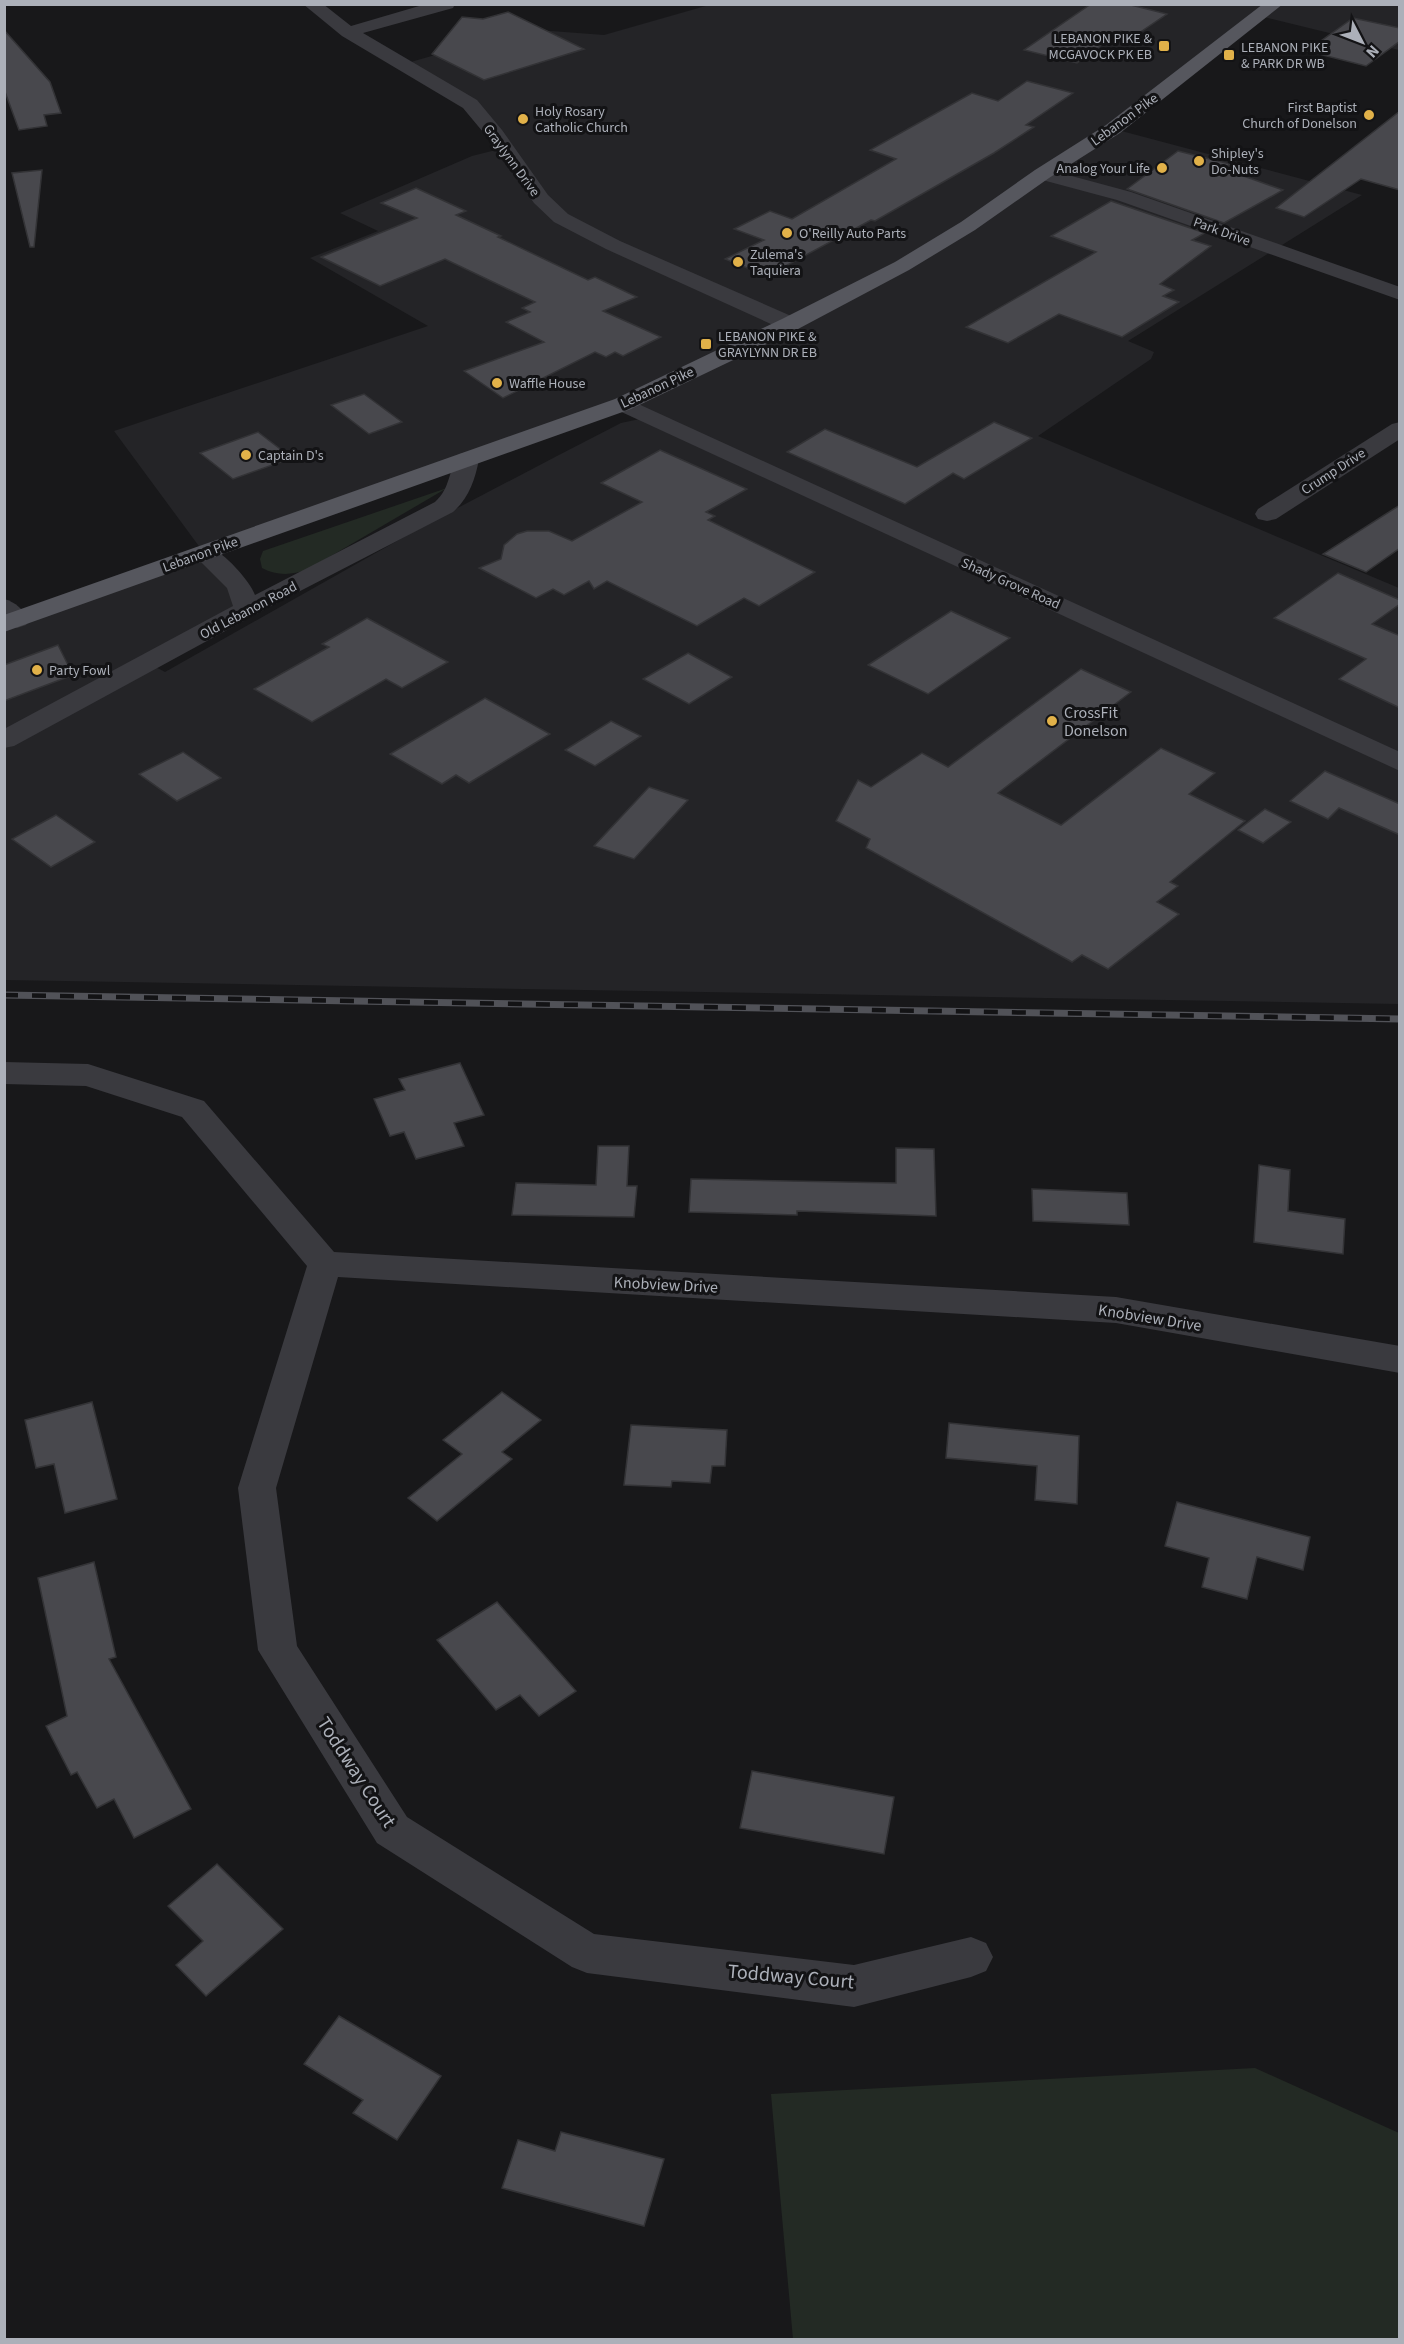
<svg xmlns="http://www.w3.org/2000/svg" width="1404" height="2344" font-family="'Source Sans 3',sans-serif">
  <rect width="100%" height="100%" fill="#18181a"/>
  <!-- built -->
  <path fill="#242427" fill-rule="evenodd" d="M709,5H1399V50L1260,16L1114,129L1362,195L1128,341L1154,352L1151,359L1038,436L1399,588V1004L5,980V624L204,553L114,431L428,326L310,258L378,231L340,213L472,156L504,148L470,104L404,64L525,29L604,35ZM623,404L649,417L621,423L557,456L427,524L165,672L150,664L242,600L205,553Z"/>
  <!-- green -->
  <g fill="#232a24">
    <path d="M447,488L307,570C291,575 277,576 262,568L260,559L263,551Z"/>
    <polygon points="1255,2068 1399,2133 1399,2339 793,2339 771,2094"/>
  </g>
  <!-- building -->
  <g fill="#48484d" stroke="#333336" stroke-width="1.5">
    <polygon points="1091,4 1127,4 1167,14 1136,35 1121,31 1077,63 1024,50"/>
    <polygon points="508,12 584,49 484,80 432,54 462,17 483,19"/>
    <polygon points="1353,18 1400,28 1400,41 1366,66 1307,51"/>
    <polygon points="4,30 50,82 61,113 44,115 47,126 19,130 4,89"/>
    <polygon points="1027,81 1073,93 1026,125 1034,127 994,153 875,221 871,220 767,276 725,259 764,240 734,229 770,211 792,219 896,159 870,150 972,93 998,101"/>
    <polygon points="1400,111 1400,190 1361,179 1304,217 1276,208"/>
    <polygon points="1178,151 1230,164 1224,169 1283,190 1224,223 1127,189"/>
    <polygon points="42,170 34,247 30,247 12,173"/>
    <polygon points="416,188 466,211 456,215 501,236 498,237 588,280 595,277 637,297 603,311 661,337 623,356 615,352 606,357 595,352 503,398 464,371 544,342 506,322 530,312 522,308 535,302 445,259 380,286 321,257 417,218 381,203"/>
    <polygon points="1111,201 1205,233 1192,240 1211,246 1160,284 1174,290 1163,296 1179,302 1122,337 1059,314 1008,343 966,327 1096,252 1051,236"/>
    <polygon points="364,394 402,422 369,434 331,405"/>
    <polygon points="994,422 1032,438 964,479 953,473 905,504 787,452 825,429 917,467"/>
    <polygon points="258,432 292,458 233,479 200,453"/>
    <polygon points="660,450 747,489 706,512 715,516 708,520 815,572 759,606 744,598 697,626 607,581 594,589 589,581 564,595 553,589 536,598 479,568 501,559 504,545 517,534 527,531 549,531 572,541 642,502 601,483"/>
    <polygon points="1400,505 1400,548 1366,572 1323,554"/>
    <polygon points="1338,573 1400,600 1400,604 1372,624 1398,635 1400,634 1400,708 1339,679 1366,659 1274,618"/>
    <polygon points="951,611 1010,638 928,694 868,665"/>
    <polygon points="367,618 448,662 402,688 386,679 312,722 254,689 329,647 322,644"/>
    <polygon points="58,645 73,675 4,701 4,665"/>
    <polygon points="688,653 732,677 689,704 643,679"/>
    <polygon points="1081,669 1131,692 998,793 1061,825 1161,748 1215,773 1189,794 1245,821 1170,882 1178,886 1157,902 1179,914 1108,969 1082,955 1072,962 866,848 870,839 836,821 858,780 871,787 922,753 948,767"/>
    <polygon points="485,698 550,734 469,783 456,775 442,784 390,754"/>
    <polygon points="611,721 641,736 595,766 565,750"/>
    <polygon points="183,752 221,778 177,801 139,774"/>
    <polygon points="1325,771 1400,804 1400,835 1339,808 1328,819 1290,801"/>
    <polygon points="649,787 688,800 634,859 594,846"/>
    <polygon points="1265,809 1291,822 1263,843 1238,830"/>
    <polygon points="56,815 95,842 51,867 12,839"/>
    <polygon points="460,1063 484,1115 454,1123 464,1146 416,1159 404,1132 390,1136 374,1099 405,1090 399,1079"/>
    <polygon points="598,1146 629,1146 627,1186 637,1186 634,1217 512,1215 516,1183 596,1185"/>
    <polygon points="896,1148 934,1149 936,1216 797,1211 797,1215 689,1212 691,1179 896,1183"/>
    <polygon points="1259,1165 1290,1170 1288,1211 1345,1219 1343,1254 1254,1242"/>
    <polygon points="1032,1189 1127,1193 1129,1225 1033,1221"/>
    <polygon points="502,1392 541,1420 502,1452 512,1459 437,1521 408,1498 462,1454 443,1440"/>
    <polygon points="92,1402 117,1499 65,1513 54,1464 36,1468 25,1420"/>
    <polygon points="949,1423 1079,1436 1077,1504 1035,1500 1037,1466 946,1458"/>
    <polygon points="631,1425 727,1430 725,1466 712,1466 710,1483 672,1481 671,1487 624,1485"/>
    <polygon points="1177,1502 1310,1537 1303,1570 1257,1557 1247,1599 1202,1587 1209,1558 1165,1546"/>
    <polygon points="94,1562 116,1657 109,1659 191,1809 134,1838 114,1799 97,1808 77,1772 71,1775 46,1726 67,1716 38,1578"/>
    <polygon points="497,1602 576,1691 539,1716 520,1695 496,1710 437,1640"/>
    <polygon points="752,1771 894,1797 884,1854 740,1828"/>
    <polygon points="217,1864 283,1929 206,1996 176,1965 203,1941 168,1906"/>
    <polygon points="339,2016 441,2076 397,2140 353,2113 363,2100 304,2064"/>
    <polygon points="561,2132 664,2159 644,2226 502,2188 518,2140 555,2151"/>
  </g>
  <g fill="none" stroke-linecap="round" stroke-linejoin="round">
    <!-- minor -->
    <g fill="#3a3a3f" fill-rule="evenodd">
      <polygon points="303,4 323,4 351,26 426,4 455,4 453,8 363,33 477,100 502,130 548,195 568,214 620,241 798,319 801,324 798,329 790,331 782,329 606,249 554,222 534,203 488,138 463,108 342,36"/>
      <polygon points="1042,168 1131,192 1400,287 1400,300 1117,200 1035,178 1032,174 1035,170"/>
      <polygon points="623,397 1400,752 1400,771 615,409 612,404 615,399"/>
      <polygon points="1400,422 1400,439 1276,519 1267,521 1258,519 1255,514 1258,509 1392,424"/>
      <path d="M467,452L475,454L479,459C475,480 469,498 453,512L275,604L14,746L4,748V729L233,606L227,588L192,553L195,548C201,546 204,545 209,547C224,552 250,581 255,595L435,502C451,488 448,470 459,454Z"/>
      <path d="M4,599C16,602 23,610 30,620L26,625L17,628L4,622Z"/>
      <polygon points="4,1062 88,1064 204,1101 334,1252 1116,1297 1400,1346 1400,1373 1116,1323 338,1277 276,1488 297,1646 407,1817 594,1934 854,1965 971,1937 986,1943 993,1957 986,1971 971,1977 854,2007 587,1973 572,1967 377,1843 258,1650 238,1488 307,1266 182,1117 86,1086 4,1084"/>
    </g>
    <!-- major -->
    <polygon fill="#56575e" fill-rule="evenodd" points="1263,4 1283,4 1120,133 1049,178 975,230 909,270 798,329 631,409 4,632 4,615 615,399 782,319 895,262 961,222 1035,170 1106,125"/>
    <!-- rail casing -->
    <g stroke="#515258" stroke-width="7">
      <polyline id="rail" points="4,995 1400,1019"/>
    </g>
    <!-- rail -->
    <use href="#rail" stroke="#131315" stroke-width="4.5" stroke-dasharray="14" stroke-linecap="butt"/>
  </g>
  <!-- markers -->
  <g fill="#e1b149" stroke="#131315" stroke-width="2">
    <rect x="1158" y="40" width="12" height="12" rx="3"/>
    <rect x="1223" y="49" width="12" height="12" rx="3"/>
    <circle cx="1369" cy="115" r="6"/>
    <circle cx="523" cy="119" r="6"/>
    <circle cx="1199" cy="161" r="6"/>
    <circle cx="1162" cy="168" r="6"/>
    <circle cx="787" cy="233" r="6"/>
    <circle cx="738" cy="262" r="6"/>
    <rect x="700" y="338" width="12" height="12" rx="3"/>
    <circle cx="497" cy="383" r="6"/>
    <circle cx="246" cy="455" r="6"/>
    <circle cx="37" cy="670" r="6"/>
    <circle cx="1052" cy="721" r="6"/>
  </g>
  <g text-anchor="middle" stroke-width="6" stroke-linejoin="round" paint-order="stroke">
    <!-- far-poi labels -->
    <g font-size="14" fill="#acb0b9" stroke="#131315" text-anchor="start">
      <text x="1152" y="43" text-anchor="end">LEBANON PIKE &amp;<tspan x="1152" dy="16">MCGAVOCK PK EB</tspan></text>
      <text x="1241" y="52">LEBANON PIKE<tspan x="1241" dy="16">&amp; PARK DR WB</tspan></text>
      <text x="1357" y="112" text-anchor="end">First Baptist<tspan x="1357" dy="16">Church of Donelson</tspan></text>
      <text x="535" y="116">Holy Rosary<tspan x="535" dy="16">Catholic Church</tspan></text>
      <text x="1211" y="158">Shipley's<tspan x="1211" dy="16">Do-Nuts</tspan></text>
      <text x="1150" y="173" text-anchor="end">Analog Your Life</text>
      <text x="799" y="238">O'Reilly Auto Parts</text>
      <text x="750" y="259">Zulema's<tspan x="750" dy="16">Taquiera</tspan></text>
      <text x="718" y="341">LEBANON PIKE &amp;<tspan x="718" dy="16">GRAYLYNN DR EB</tspan></text>
      <text x="509" y="388">Waffle House</text>
      <text x="258" y="460">Captain D's</text>
      <text x="49" y="675">Party Fowl</text>
    </g>
    <!-- far-street labels -->
    <g font-size="14" fill="#acb0b9" stroke="#131315">
      <text transform="translate(1124 119) rotate(-36)" y="5">Lebanon Pike</text>
      <text transform="translate(512 160) rotate(54)" y="5">Graylynn Drive</text>
      <text transform="translate(1222 231) rotate(20)" y="5">Park Drive</text>
      <text transform="translate(657 387) rotate(-25)" y="5">Lebanon Pike</text>
      <text transform="translate(1333 471) rotate(-33)" y="5">Crump Drive</text>
      <text transform="translate(200 554) rotate(-20)" y="5">Lebanon Pike</text>
      <text transform="translate(1011 583) rotate(24)" y="5">Shady Grove Road</text>
      <text transform="translate(248 610) rotate(-28)" y="5">Old Lebanon Road</text>
    </g>
    <!-- poi labels -->
    <g font-size="16" fill="#acb0b9" stroke="#131315" text-anchor="start">
      <text x="1064" y="718">CrossFit<tspan x="1064" dy="18">Donelson</tspan></text>
    </g>
    <!-- street labels -->
    <g font-size="16" fill="#acb0b9" stroke="#131315">
      <text transform="translate(666 1284) rotate(3)" y="6">Knobview Drive</text>
      <text transform="translate(1150 1317) rotate(9)" y="6">Knobview Drive</text>
    </g>
    <!-- near-street labels -->
    <g font-size="20" fill="#acb0b9" stroke="#131315">
      <text transform="translate(357 1772) rotate(57)" y="7">Toddway Court</text>
      <text transform="translate(791 1976) rotate(5)" y="7">Toddway Court</text>
    </g>
  </g>
  <!-- border -->
  <rect width="1404" height="2344" fill="none" stroke="#acb0b9" stroke-width="12"/>
  <!-- north arrow -->
  <g transform="translate(1362 42) rotate(132)" stroke="#131315" stroke-width="4.5" paint-order="stroke">
  <path d="M0-4.5L10 22L0 15L-10 22Z" fill="#acb0b9"/>
  <text y="-9" font-size="16" font-weight="bold" text-anchor="middle" fill="#acb0b9">N</text>
  </g>
</svg>
